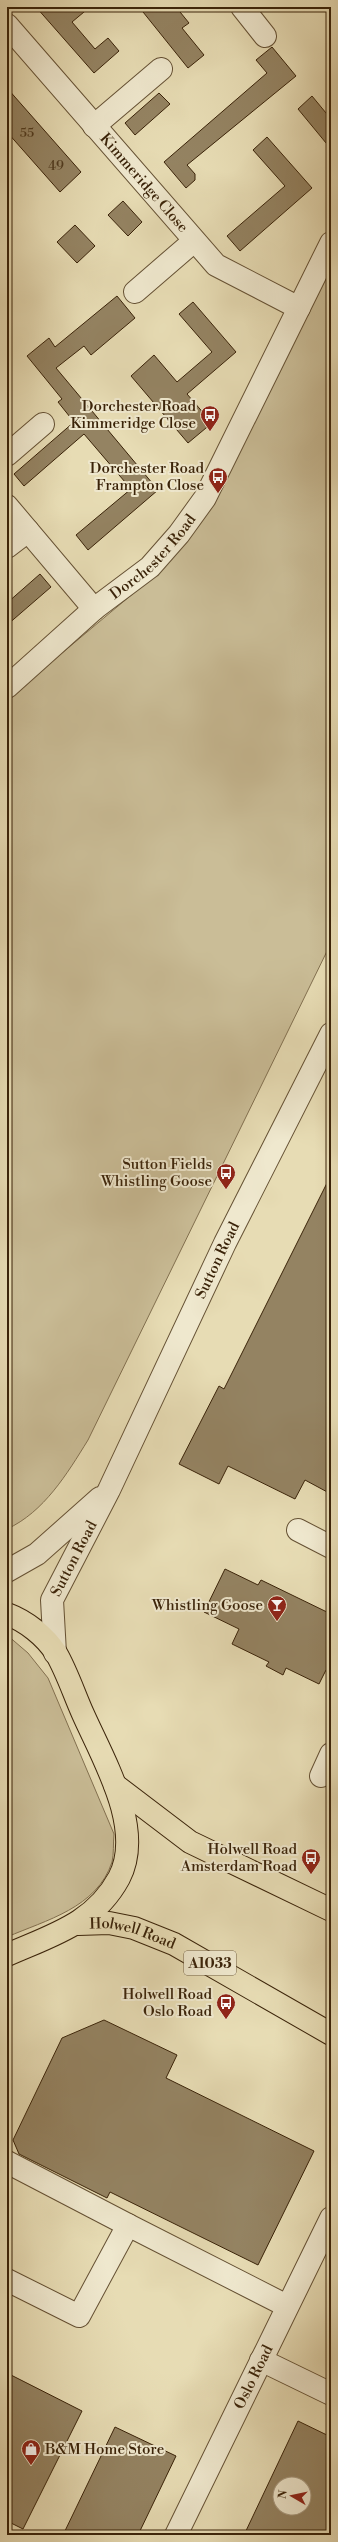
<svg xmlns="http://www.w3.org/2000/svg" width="338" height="2542" font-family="'Libre Bodoni',serif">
  <rect width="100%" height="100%" fill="#e7dcb4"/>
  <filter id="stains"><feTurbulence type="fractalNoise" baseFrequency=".005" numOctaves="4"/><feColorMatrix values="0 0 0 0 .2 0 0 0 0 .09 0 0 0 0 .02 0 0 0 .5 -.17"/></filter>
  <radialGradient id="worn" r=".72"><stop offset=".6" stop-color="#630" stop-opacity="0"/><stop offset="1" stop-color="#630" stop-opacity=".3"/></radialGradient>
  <!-- green -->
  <g fill="#cabd97" stroke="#827050">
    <path d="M331,261V943L88,1440C67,1474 44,1512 7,1529V699L154,576Z"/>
    <path d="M7,1635L28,1653L48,1678L114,1834C113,1843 114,1854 112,1862C97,1908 46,1920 7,1937Z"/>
  </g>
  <!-- building -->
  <g fill="#948362" stroke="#3a2309" fill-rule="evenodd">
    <polygon points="36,7 90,7 72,22 95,49 108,38 119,51 94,73"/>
    <polygon points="139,7 176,7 189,23 182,28 204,55 188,68"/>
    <polygon points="272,47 296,76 187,165 195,174 195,180 186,188 164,162 267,73 256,60"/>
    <polygon points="7,88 81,172 60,192 7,132"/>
    <polygon points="159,93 170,104 135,135 125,123"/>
    <polygon points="312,96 331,119 331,149 298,109"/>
    <polygon points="267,137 312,188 240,251 227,236 285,186 253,150"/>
    <polygon points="123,201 142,222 128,236 108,215"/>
    <polygon points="75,225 95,246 77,263 57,242"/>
    <polygon points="117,296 135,318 91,355 84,346 56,368 158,490 88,550 76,535 131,489 84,434 24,486 14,474 74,422 58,402 62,399 27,356 49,338 55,347"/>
    <polygon points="193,302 236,352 187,394 212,423 188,443 131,376 154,355 177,382 212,352 179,314"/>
    <polygon points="40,574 51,587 7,625 7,603"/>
    <polygon points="331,1175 331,1494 305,1480 295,1499 228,1466 219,1484 179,1464 219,1386 224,1389"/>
    <polygon points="225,1569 258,1585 261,1580 331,1614 331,1673 326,1670 319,1684 286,1668 283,1675 266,1666 269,1662 232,1644 239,1629 204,1612"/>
    <polygon points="104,2020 177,2055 166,2078 314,2151 258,2265 110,2192 107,2198 19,2154 13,2140 62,2038"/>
    <polygon points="7,2373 82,2411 23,2529 7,2521"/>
    <path d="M298,2421L331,2437V2535H244ZM280,2484H304V2508H280Z"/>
    <polygon points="115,2427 176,2456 138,2535 63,2535"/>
  </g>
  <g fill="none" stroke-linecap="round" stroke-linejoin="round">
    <!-- minor casing -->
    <g stroke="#655134" stroke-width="24">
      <g id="minor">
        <polyline points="242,7 265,36"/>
        <path id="s1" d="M7,25L216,265L299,308"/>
        <polyline points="94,126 161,69"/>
        <polyline points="135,292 194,241"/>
        <polyline points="7,455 43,424"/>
        <polyline points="7,506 94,609"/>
        <polyline points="7,547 28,531"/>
        <path id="s2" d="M7,687L94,609L150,567L179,534L205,498L331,243"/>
        <polyline points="298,1530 331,1547"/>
        <polyline points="7,1571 37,1554 100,1498"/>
        <path id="s3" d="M55,1653L52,1600L109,1490L225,1243L331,1034"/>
        <polyline points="321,1776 331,1754"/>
        <polyline points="7,2162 128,2225"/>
        <polyline points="7,2280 79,2316 128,2225 287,2306"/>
        <polyline points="261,2360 331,2394"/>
        <path id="s4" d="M176,2535L331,2218"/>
      </g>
    </g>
    <!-- highway casing -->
    <g stroke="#3a2309" stroke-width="24">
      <g id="highway">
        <path d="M7,1614C26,1621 45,1636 56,1653C67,1672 74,1694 83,1714C103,1759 145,1829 119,1878C94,1924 52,1935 7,1955"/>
        <polyline points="115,1785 190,1842 331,1910"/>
        <path id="s5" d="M78,1924L109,1923L134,1928L174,1944L331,2034"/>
      </g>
    </g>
    <!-- minor -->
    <use href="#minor" stroke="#efe8ce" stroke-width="22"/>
    <!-- highway -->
    <use href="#highway" stroke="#e7dcb4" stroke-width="22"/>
  </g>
  <!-- icons -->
  <defs>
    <g id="bus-pin" transform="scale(1)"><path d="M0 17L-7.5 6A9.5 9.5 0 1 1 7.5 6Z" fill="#8f2418" stroke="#efe8ce"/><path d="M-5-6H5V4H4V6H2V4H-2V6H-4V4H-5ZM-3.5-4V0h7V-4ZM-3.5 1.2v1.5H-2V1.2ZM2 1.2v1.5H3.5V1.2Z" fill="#fff"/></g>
    <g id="bar-pin" transform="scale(1)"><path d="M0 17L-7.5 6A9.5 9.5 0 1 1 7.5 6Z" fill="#8f2418" stroke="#efe8ce"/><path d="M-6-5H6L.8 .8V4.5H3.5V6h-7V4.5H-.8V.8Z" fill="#fff"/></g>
    <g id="shop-pin" transform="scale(1)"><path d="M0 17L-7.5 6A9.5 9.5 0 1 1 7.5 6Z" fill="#8f2418" stroke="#efe8ce"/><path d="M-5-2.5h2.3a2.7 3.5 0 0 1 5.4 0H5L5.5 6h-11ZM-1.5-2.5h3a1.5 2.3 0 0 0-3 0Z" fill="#fff"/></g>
  </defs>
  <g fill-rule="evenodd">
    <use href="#bus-pin" x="210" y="415"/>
    <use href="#bus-pin" x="218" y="477"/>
    <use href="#bus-pin" x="226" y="1173"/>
    <use href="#bar-pin" x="277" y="1605"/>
    <use href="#bus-pin" x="311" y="1858"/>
    <use href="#bus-pin" x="226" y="2003"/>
    <use href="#shop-pin" x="31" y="2449"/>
  </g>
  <g text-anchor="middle" stroke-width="4" stroke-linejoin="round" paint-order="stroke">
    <!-- number labels -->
    <g font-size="13" fill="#503b1f">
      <text x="27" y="137">55</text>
      <text x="56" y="170">49</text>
    </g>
    <!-- shield labels -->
    <rect fill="#efe8ce" stroke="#705e44" stroke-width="1" x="184" y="1951" width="52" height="24" rx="3"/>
    <g font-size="14" font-weight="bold" fill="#3a2309">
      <text x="210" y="1968">A1033</text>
    </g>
    <!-- street labels -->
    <g font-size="15" fill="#3a2309" stroke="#efe8ce">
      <text dy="5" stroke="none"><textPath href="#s1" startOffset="209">Kimmeridge Close</textPath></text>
      <text dy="5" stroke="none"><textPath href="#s2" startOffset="196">Dorchester Road</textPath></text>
      <text dy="5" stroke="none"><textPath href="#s3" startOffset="431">Sutton Road</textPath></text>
      <text dy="5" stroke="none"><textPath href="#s3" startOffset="100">Sutton Road</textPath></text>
      <text dy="5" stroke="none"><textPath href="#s5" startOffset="56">Holwell Road</textPath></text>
      <text dy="5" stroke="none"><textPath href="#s4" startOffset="176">Oslo Road</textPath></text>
    </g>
    <!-- poi labels -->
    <g font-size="15" fill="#3a2309" stroke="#efe8ce" text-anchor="end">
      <text x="196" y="411">Dorchester Road<tspan x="196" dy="17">Kimmeridge Close</tspan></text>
      <text x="204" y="473">Dorchester Road<tspan x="204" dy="17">Frampton Close</tspan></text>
      <text x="212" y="1169">Sutton Fields<tspan x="212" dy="17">Whistling Goose</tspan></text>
      <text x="263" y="1610">Whistling Goose</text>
      <text x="297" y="1854">Holwell Road<tspan x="297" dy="17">Amsterdam Road</tspan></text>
      <text x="212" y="1999">Holwell Road<tspan x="212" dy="17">Oslo Road</tspan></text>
      <text x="45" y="2454" text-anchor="start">B&amp;M Home Store</text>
    </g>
  </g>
  <!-- margin -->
  <rect width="338" height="2542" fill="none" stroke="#e7dcb4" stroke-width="24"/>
  <rect x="8" y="8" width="322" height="2526" fill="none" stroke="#3a2309" stroke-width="2"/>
  <rect x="12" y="12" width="314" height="2518" fill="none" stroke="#3a2309"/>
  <!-- north arrow -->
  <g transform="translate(292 2496) rotate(279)"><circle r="19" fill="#efe8ce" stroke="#a7997f"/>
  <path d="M0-3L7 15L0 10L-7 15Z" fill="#8f2418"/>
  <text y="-6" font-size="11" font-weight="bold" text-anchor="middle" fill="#3a2309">N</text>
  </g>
  <rect width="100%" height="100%" filter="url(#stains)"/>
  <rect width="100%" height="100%" fill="url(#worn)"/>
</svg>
